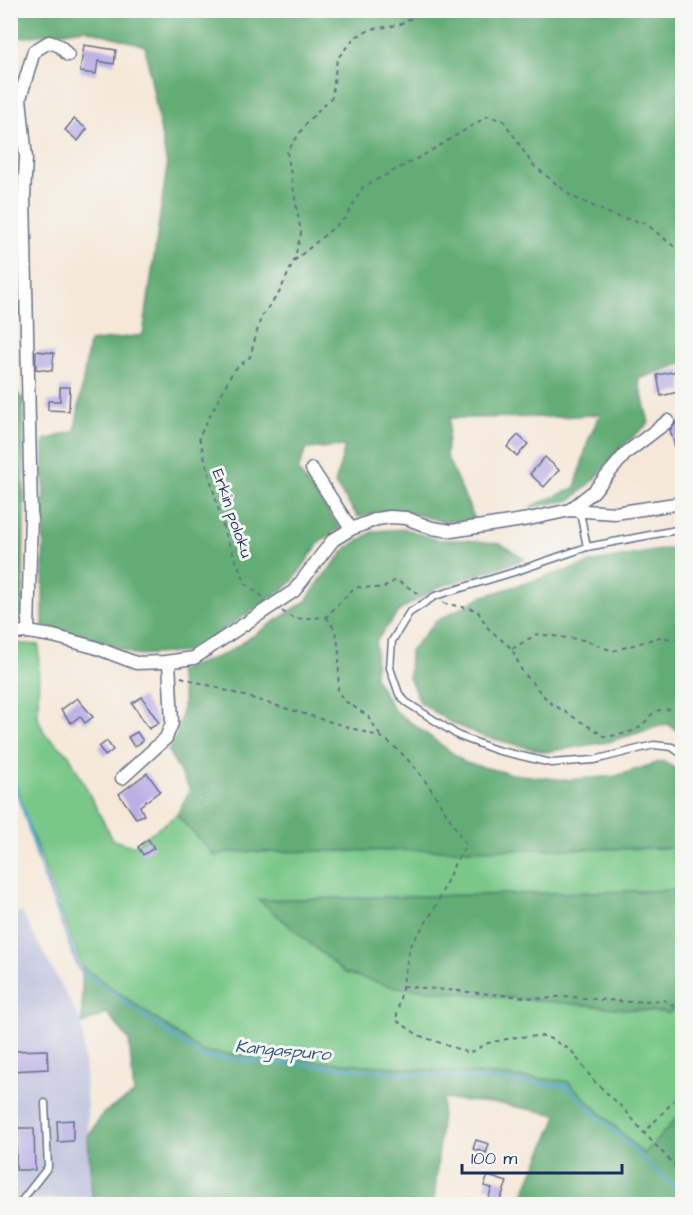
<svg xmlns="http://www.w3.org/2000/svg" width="693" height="1215" font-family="'Architects Daughter',sans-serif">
  <rect width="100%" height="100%" fill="#f6f6f2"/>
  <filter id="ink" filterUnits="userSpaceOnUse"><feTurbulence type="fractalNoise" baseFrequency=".0167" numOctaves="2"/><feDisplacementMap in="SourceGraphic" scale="12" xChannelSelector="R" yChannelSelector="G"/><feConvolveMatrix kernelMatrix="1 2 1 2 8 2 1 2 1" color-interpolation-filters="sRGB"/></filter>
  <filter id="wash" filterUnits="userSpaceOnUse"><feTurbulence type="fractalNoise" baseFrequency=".008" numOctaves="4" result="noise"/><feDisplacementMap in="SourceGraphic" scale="24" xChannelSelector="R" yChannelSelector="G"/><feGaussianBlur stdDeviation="1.35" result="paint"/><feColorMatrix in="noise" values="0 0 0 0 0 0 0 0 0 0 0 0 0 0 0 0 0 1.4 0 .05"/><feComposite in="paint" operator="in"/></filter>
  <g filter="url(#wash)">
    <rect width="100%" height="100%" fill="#f5e8d8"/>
    <!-- industrial -->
    <polygon fill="#bfc2dd" points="10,913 22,913 82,1024 92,1197 11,1201"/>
    <!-- green -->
    <g fill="#79c888" stroke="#4a7c73" stroke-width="1.5">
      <polygon points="11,172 13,172 15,241 11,242"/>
      <polygon points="11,643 39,645 38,718 45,734 69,755 113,840 133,846 177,815 215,856 226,852 682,848 682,890 261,900 669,1013 682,1000 682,1112 644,1155 567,1081 203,1052 82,967 11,778"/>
    </g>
    <!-- forest -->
    <g fill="#62ac74" stroke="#3e6e69" stroke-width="1.5">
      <polygon points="10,11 682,11 682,364 638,379 649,423 617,451 595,479 571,500 530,507 575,488 588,441 600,414 563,417 450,418 446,455 475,520 440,521 396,509 358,517 335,484 345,446 306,449 298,471 340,528 319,543 292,582 275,596 189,652 136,655 87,636 43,627 44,440 75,431 89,342 143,335 167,166 145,46 85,29 11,39"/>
      <polygon points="21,237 22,315 11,323 11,247 16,246 15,241"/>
      <polygon points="10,385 23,399 24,514 22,620 11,620"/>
      <polygon points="405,529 438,540 465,540 501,544 525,559 436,588 399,611 376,641 375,678 394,710 466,763 512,774 565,780 616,776 662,761 682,772 682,848 227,852 215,856 177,815 190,790 168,751 177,734 184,702 178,671 225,654 306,601 321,579 348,547 374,531"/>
      <polygon points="682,546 682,733 667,724 608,742 545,752 482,736 448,721 420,702 409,677 410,651 435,622 481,597 594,562"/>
      <polygon points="682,890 682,1000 669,1013 394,987 345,973 259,900"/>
      <polygon points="82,967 203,1052 567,1081 644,1154 682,1112 682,1204 519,1204 558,1115 502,1104 443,1099 434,1204 245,1204 211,1198 92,1197 88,1136 103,1113 134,1094 129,1040 107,1013 82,1024"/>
    </g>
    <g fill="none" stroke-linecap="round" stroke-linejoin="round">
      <!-- stream -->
      <polyline stroke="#53a5ce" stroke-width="3" points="10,766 39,862 79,969 202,1057 566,1086 682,1195"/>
    </g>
    <g id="blocks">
      <!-- building -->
      <g fill="#bbafe6">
        <polygon points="84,45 116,50 114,64 98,61 96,74 80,72"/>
        <polygon points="74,119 87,129 78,141 65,130"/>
        <polygon points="36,351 54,353 52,371 36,369"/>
        <polygon points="682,370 682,391 661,396 657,375"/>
        <polygon points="60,387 70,387 69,411 48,410 48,401 60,401"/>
        <polygon points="682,421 682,445 675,447 670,430 676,423"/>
        <polygon points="518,435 528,444 517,456 507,447"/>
        <polygon points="545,457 559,470 544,487 530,474"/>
        <polygon points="142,697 159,723 149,729 132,703"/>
        <polygon points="77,698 93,717 85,723 80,716 71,723 61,710"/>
        <polygon points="137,732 143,741 134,747 128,737"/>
        <polygon points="107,741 113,750 105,756 99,747"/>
        <polygon points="147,773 160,791 140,806 144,815 136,818 119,794"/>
        <polygon points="148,839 154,848 143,855 138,847"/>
        <polygon points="47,1050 48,1069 10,1071 10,1051"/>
        <polygon points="73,1120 73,1141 58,1142 57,1121"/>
        <polygon points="16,1128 34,1128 35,1170 16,1170"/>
        <polygon points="476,1140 489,1144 486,1153 473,1149"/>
        <polygon points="488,1176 507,1182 499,1203 488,1199 492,1188 484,1186"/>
      </g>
    </g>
  </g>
  <g filter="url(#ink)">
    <use href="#blocks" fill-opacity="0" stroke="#677089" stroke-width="1.5"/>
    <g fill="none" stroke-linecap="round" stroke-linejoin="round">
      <!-- service casing -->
      <g stroke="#677089" stroke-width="9">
        <g id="service">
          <polyline points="576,511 581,517 587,547"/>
          <polyline points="682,529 587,547 514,572 435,596 409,613 392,641 390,668 399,694 406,702 459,736 496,750 551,763 594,760 654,745 672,747 682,754"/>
          <polyline points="19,1204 48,1167 45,1103"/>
        </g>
      </g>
      <!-- minor casing -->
      <g stroke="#677089" stroke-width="15">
        <g id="minor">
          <polyline points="312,469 351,529"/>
          <polyline points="570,510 594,491 626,453 668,421"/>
          <polyline points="28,632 31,513 24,196 26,158 20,98 34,51 49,42 60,46 68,55"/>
          <polyline points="10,633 28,632 53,636 94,647 136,663 165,662 194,658 294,591 333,540 351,529 377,519 390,517 406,518 432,528 451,531 529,519 570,510 615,513 682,503"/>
          <polyline points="122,778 166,738 172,723 169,662"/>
        </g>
      </g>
      <!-- path -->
      <g stroke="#677089" stroke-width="2" stroke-dasharray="4.5 4.5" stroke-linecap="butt">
        <polyline points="294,261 346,217 363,187 424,155 488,116 504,121 532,164 571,196 615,216 645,223 682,253"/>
        <polyline points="263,597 246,584 226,537 199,437 233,371 250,357 261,317 279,293 294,261 301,233 287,152 307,122 332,97 337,59 355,37 372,29 399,25 426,10"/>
        <path d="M443,603L477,610L488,628L512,649L522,671L549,702L606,737C615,735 626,734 635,730C653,721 646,706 676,710L682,722"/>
        <polyline points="282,611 294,619 326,617 355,587 383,588 396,580 421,595"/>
        <path d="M326,617C344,635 338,668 338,692L345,701L368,716L381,737"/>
        <polyline points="512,649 537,634 584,640 613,651 660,637 680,640 682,643"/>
        <path d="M181,677L381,737C418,760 443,809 466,845L454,865L434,910L410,946L396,1020L418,1035L469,1053L488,1043L517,1037L545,1036L571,1050L593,1080L625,1110L644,1133"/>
        <polyline points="403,986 545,999 562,996 629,1002 664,1000 682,1011"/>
        <polyline points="682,1092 644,1133 682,1173"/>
      </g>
      <!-- service -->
      <use href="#service" stroke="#fff" stroke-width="6"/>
      <!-- minor -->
      <use href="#minor" stroke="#fff" stroke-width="12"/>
    </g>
  </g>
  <g text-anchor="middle" stroke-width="6" stroke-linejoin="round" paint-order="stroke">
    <!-- street labels -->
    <g font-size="16" fill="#1b2f5e" stroke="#f6f6f2">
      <text transform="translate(233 513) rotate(71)" y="6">Erkin poloku</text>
    </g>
    <!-- water labels -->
    <g font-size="18" font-style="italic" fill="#2f5885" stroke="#f6f6f2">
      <text transform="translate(283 1050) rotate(5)" y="6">Kangaspuro</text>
    </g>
  </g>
  <!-- margin -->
  <rect width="693" height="1215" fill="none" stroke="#f6f6f2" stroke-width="36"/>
  <!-- scale -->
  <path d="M462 1164v9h160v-9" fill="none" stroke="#1b2f5e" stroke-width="3"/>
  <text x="471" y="1164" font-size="18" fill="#1b2f5e" stroke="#f6f6f2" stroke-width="4.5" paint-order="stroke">100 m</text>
</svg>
